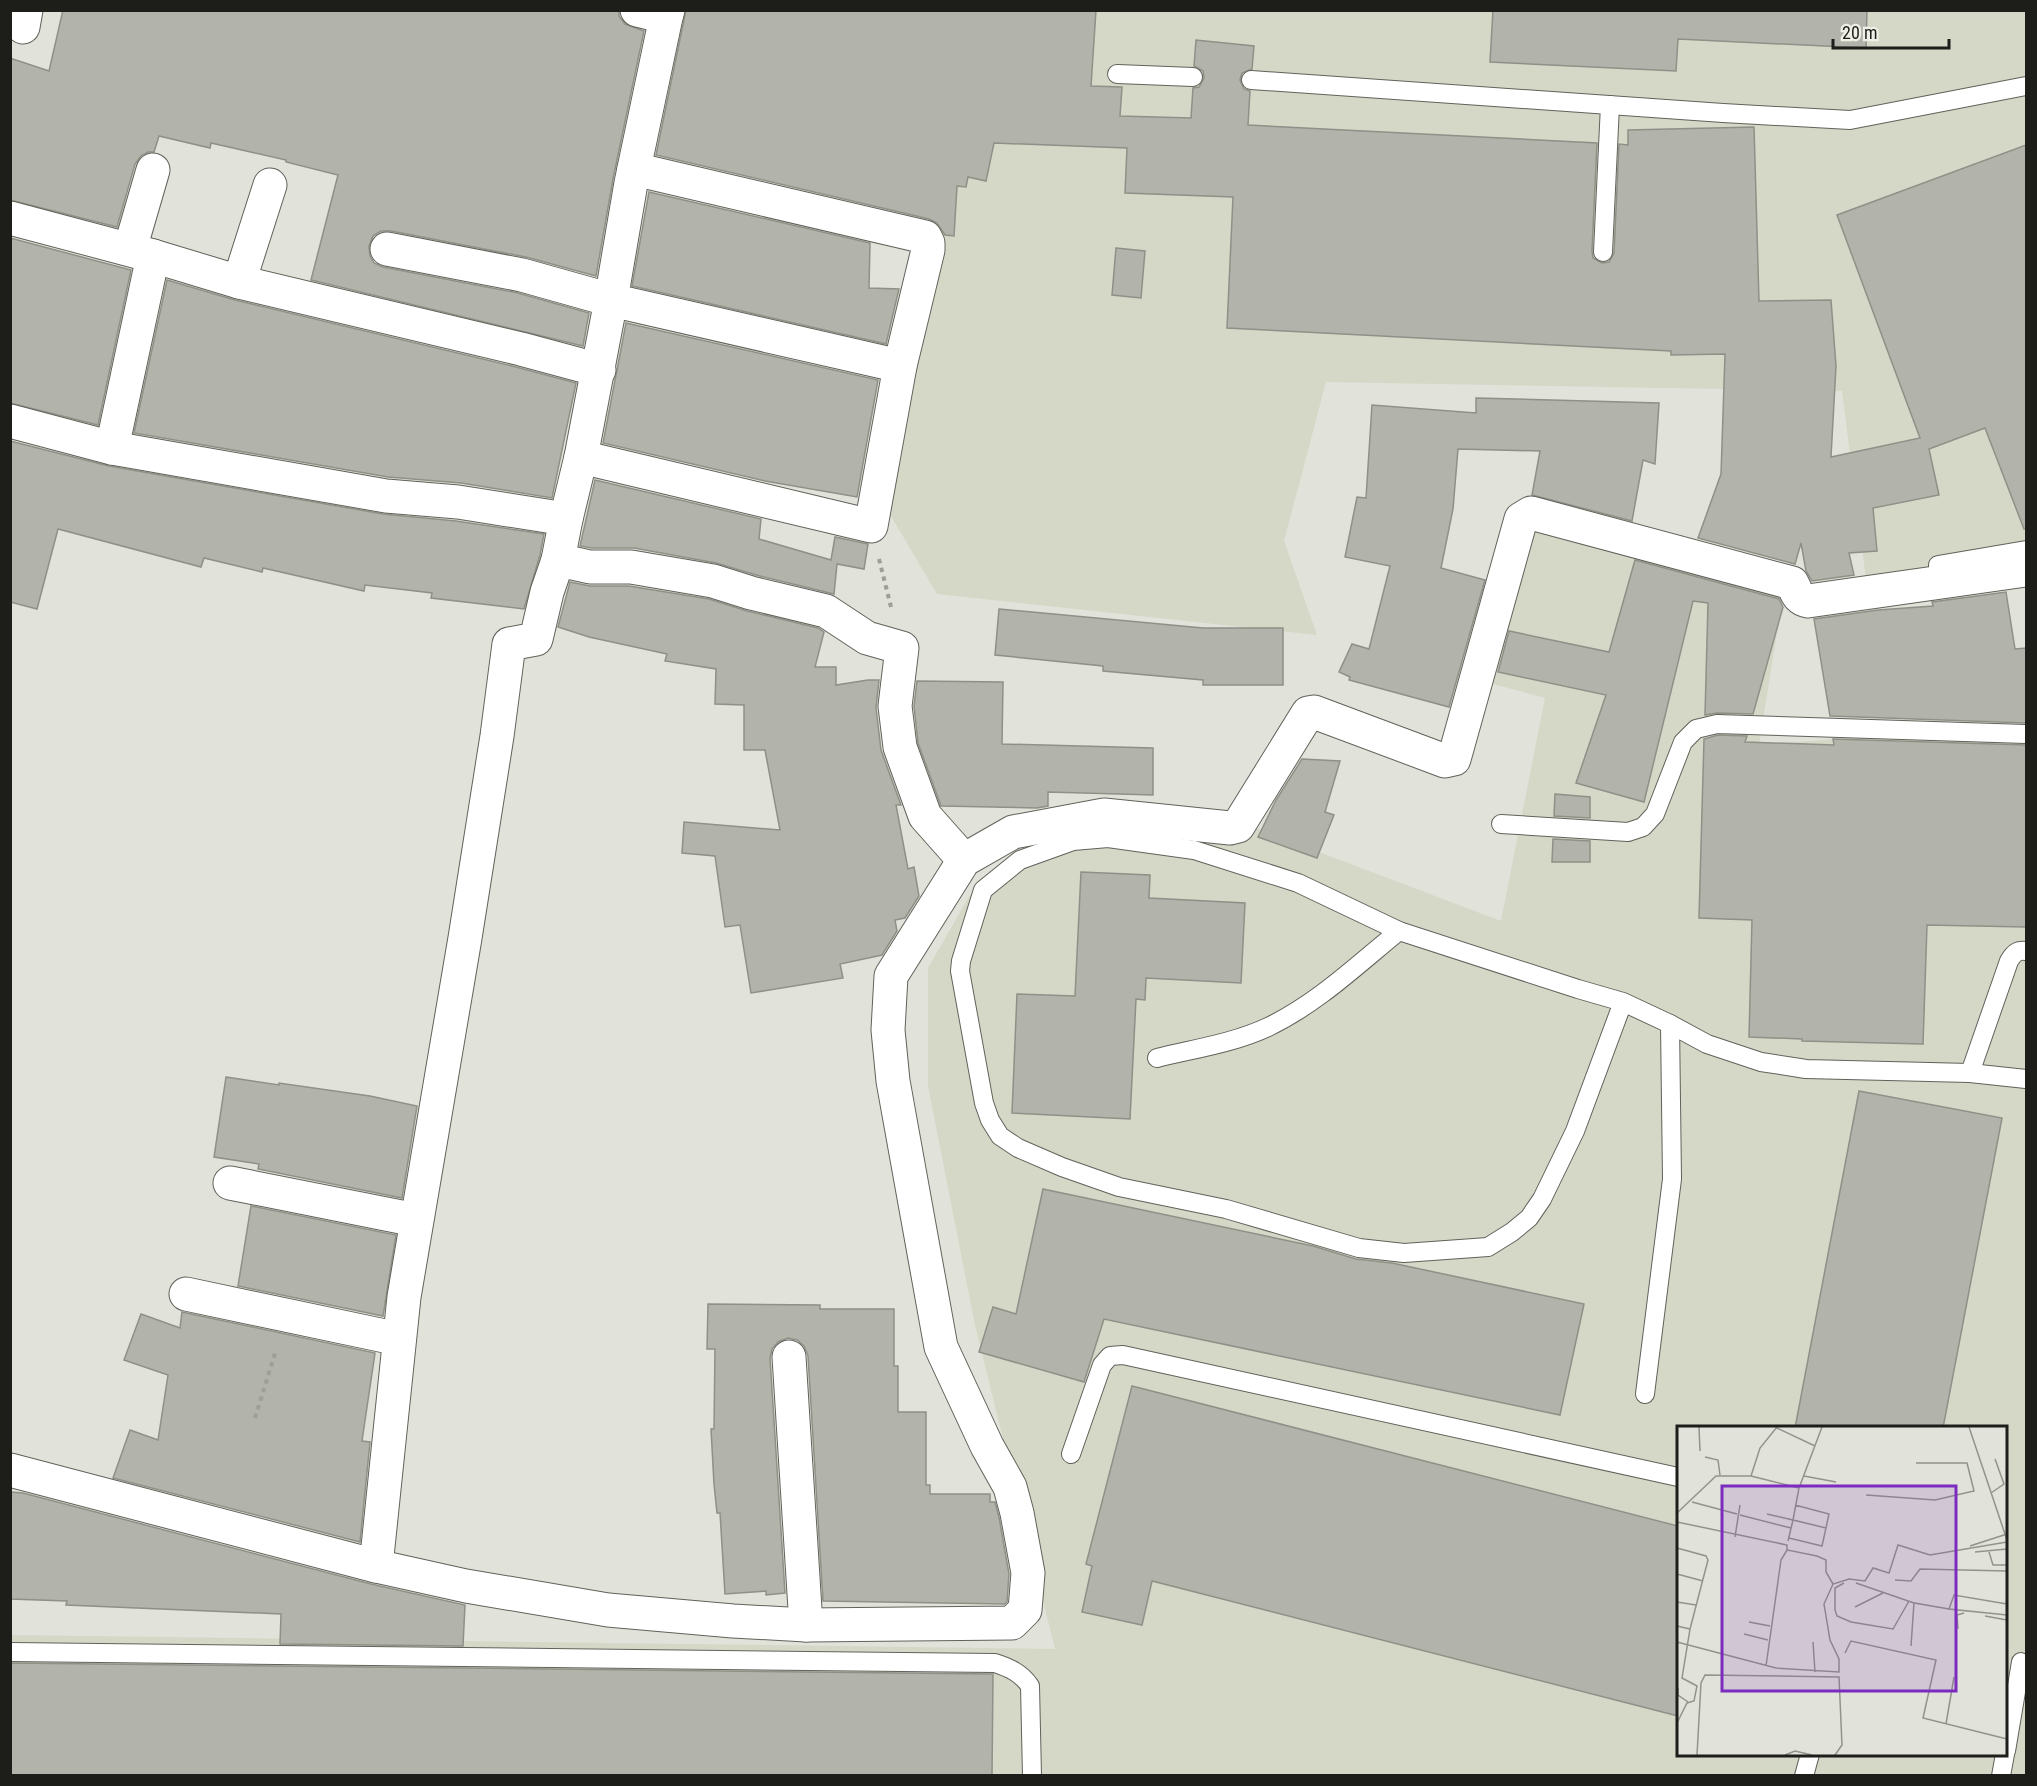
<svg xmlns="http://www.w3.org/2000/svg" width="2037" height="1786" font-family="'Roboto Condensed',sans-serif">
  <rect width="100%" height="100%" fill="#e1e2d9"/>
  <!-- built -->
  <g fill="#d5d7c7" fill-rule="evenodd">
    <polygon points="959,11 2026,11 2026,556 1866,579 1842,391 1326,382 1284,541 1317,635 937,594 878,494"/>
    <path d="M1524,511L1785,583L1759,745L2026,724V1775L11,1776V1635L1055,1649L975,1325L928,1086V968L970,895L1070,839L1245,824L1501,921L1545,698L1486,682ZM1678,1428H2006V1754H1678Z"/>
  </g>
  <!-- building -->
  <g fill="#b2b3aa" stroke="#8f9087" stroke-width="1.5">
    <polygon points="63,10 619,10 619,16 625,24 644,31 613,179 596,276 526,257 391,231 381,231 373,236 369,246 370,256 374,263 383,267 518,293 589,313 583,346 311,280 338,175 286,162 286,160 211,143 210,148 159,136 154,152 148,152 141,156 135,164 117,227 10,200 10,58 49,71"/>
    <polygon points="686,10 1096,10 1091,86 1122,87 1120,116 1191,118 1193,88 1199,87 1204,78 1203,71 1194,66 1196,40 1254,46 1252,69 1242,73 1240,80 1244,89 1250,91 1248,125 1597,143 1592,251 1593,258 1602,263 1609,262 1614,253 1619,144 1628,145 1628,130 1754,127 1759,301 1831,300 1836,366 1831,457 1920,438 1837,215 2026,145 2026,528 2024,529 1985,428 1929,449 1939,495 1873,508 1877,551 1849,553 1854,575 1812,581 1806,571 1801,543 1795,564 1698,538 1721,474 1725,354 1671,355 1671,351 1227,328 1233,197 1125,193 1127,148 994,143 986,181 968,177 966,187 957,186 954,236 945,235 937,223 929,219 656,155"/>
    <polygon points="1493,10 1867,10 1866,48 1678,39 1676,71 1490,62"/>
    <polygon points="649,192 870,243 869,288 899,289 886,344 632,286"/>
    <polygon points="10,238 131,270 98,425 10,403"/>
    <polygon points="1116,248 1145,251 1141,298 1112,295"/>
    <polygon points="167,280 235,300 516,367 576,383 552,498 461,483 388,477 134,433"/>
    <polygon points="626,323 878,380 857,497 765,481 603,443"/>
    <polygon points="1476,398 1659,403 1655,464 1643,460 1632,521 1532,495 1540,451 1458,449 1453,509 1441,568 1485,580 1449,707 1349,680 1350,677 1339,672 1352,644 1369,649 1390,566 1345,557 1357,497 1366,498 1372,405 1476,413"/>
    <polygon points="10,441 109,466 383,514 456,521 544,534 540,555 524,609 431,598 432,593 365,585 364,591 263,568 262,572 204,558 201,567 58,529 37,609 10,602"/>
    <polygon points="595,480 761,519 759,539 831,560 835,537 868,544 864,569 837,564 834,594 756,575 716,563 634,548 592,548 580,546"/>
    <polygon points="1635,560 1779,599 1783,607 1753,714 1717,713 1705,715 1708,603 1693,601 1644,802 1576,783 1606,695 1498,672 1509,631 1609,652"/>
    <polygon points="570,582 590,586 629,586 709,599 747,611 818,628 824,632 815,667 836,667 836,685 868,680 879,680 876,708 881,750 901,805 896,805 908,869 914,867 919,896 905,918 895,920 897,931 882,955 840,964 843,978 751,993 740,925 725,927 715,856 682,853 684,822 780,830 765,750 744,750 744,705 715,704 716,669 665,661 667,654 589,637 558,627"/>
    <polygon points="2006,592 2015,649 2026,648 2026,723 1830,716 1814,619 1878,610 1933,606 1932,602"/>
    <polygon points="999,609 1203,628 1283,628 1283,685 1203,685 1203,680 1103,671 1103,666 995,655"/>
    <polygon points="917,681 1003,682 1002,744 1153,748 1153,795 1048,792 1048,806 1037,808 941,806 918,743 914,706"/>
    <polygon points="1718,735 1747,736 1745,742 1834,745 1833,739 2026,745 2026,927 1927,925 1923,1044 1802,1041 1802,1039 1749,1037 1752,920 1699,918 1704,739"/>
    <polygon points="1302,759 1340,761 1325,812 1334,815 1317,858 1258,837 1276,800"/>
    <polygon points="1555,794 1590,797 1590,818 1554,816"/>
    <polygon points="1553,839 1590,841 1590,862 1552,862"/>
    <polygon points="1081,872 1150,875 1149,898 1245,903 1241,983 1146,978 1145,1000 1136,999 1130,1119 1012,1113 1017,994 1075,996"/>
    <polygon points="226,1077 279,1085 279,1083 370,1096 417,1106 402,1198 258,1169 259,1164 214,1157"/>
    <polygon points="1859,1091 2002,1118 1943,1428 1795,1428"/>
    <polygon points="1043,1189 1313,1246 1356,1259 1392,1263 1584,1304 1560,1415 1104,1319 1084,1382 979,1352 993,1307 1016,1314"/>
    <polygon points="251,1206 396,1235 383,1316 238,1286"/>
    <polygon points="708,1304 820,1305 820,1309 894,1309 894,1366 898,1366 898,1412 926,1412 926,1485 930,1485 930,1494 990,1494 990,1502 995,1502 999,1517 1009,1574 1007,1602 1005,1604 823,1601 808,1356 804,1346 797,1340 788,1338 778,1342 772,1349 770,1358 785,1593 766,1595 766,1591 725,1594 720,1513 717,1513 714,1484 711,1429 714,1429 715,1349 707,1349"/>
    <polygon points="182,1312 375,1353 362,1441 370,1442 360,1542 113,1478 130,1430 158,1440 168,1375 124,1360 141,1314 180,1328"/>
    <polygon points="1132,1386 1678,1526 1678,1716 1152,1581 1142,1625 1082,1612 1092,1566 1086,1564"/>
    <polygon points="10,1492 23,1493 371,1584 465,1605 463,1646 280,1644 281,1614 66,1605 67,1601 10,1599"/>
    <polygon points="10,1663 993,1674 992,1776 10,1776"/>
  </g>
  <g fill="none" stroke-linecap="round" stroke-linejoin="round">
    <!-- service casing -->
    <g stroke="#61625a" stroke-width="20">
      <g id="service">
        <polyline points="1117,74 1193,77"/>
        <polyline points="1251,80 1723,113 1850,120 2026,86"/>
        <polyline points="1603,252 1610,105"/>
        <polyline points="1938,565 2026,550"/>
        <polyline points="1501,824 1628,832 1643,827 1655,814 1683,742 1696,729 1717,724 2026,734"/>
        <path d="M2026,951C2017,950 2014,953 2009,961L1970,1073L2026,1079"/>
        <polyline points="1623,1002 1575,1131 1542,1199 1529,1218 1512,1232 1488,1247 1404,1253 1359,1248 1226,1209 1119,1187 1062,1167 1018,1148 1000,1136 990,1120 984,1103 960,971 961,961 983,890 1020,860 1073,841 1108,838 1194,850 1298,883 1399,931 1578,989 1623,1002 1670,1024"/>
        <path d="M1157,1058C1193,1049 1234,1043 1268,1027C1318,1003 1357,965 1399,931"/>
        <polyline points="1645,1394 1672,1179 1670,1024 1707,1044 1761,1062 1806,1069 1970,1073"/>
        <polyline points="1071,1454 1102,1365 1110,1356 1123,1355 1678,1477"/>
        <path d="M10,1652L995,1663C1010,1668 1021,1673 1030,1686L1032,1776"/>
        <polyline points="2006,1751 2021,1662"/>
        <polyline points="1804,1776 1810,1754"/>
        <polyline points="2001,1776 2005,1754"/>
      </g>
    </g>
    <!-- minor casing -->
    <g stroke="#61625a" stroke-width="35">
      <g id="minor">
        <polyline points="637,10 666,17 668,10"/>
        <polyline points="23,27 26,10"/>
        <polyline points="10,218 153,256 112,448"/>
        <polyline points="130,249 153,170"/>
        <polyline points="387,249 522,275 611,300 631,183 666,17"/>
        <polyline points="153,256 239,282 521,349 599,370"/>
        <polyline points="239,282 270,185"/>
        <polyline points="10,421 112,448 386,496 458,502 566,519 558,560 590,567 631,567 713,581 751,593 826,611 867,638 902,648 895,706 900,747 925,816 964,860"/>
        <polyline points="581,457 871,526 900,366 928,250 928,243 925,237 634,169"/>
        <polyline points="566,519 581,457 611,300 900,366"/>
        <polyline points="230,1183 416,1220"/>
        <polyline points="186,1294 399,1339"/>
        <polyline points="789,1357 806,1625"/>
        <path d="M10,1470L376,1566L466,1586L608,1610L733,1621L806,1625L1012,1623L1025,1610L1028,1573L1017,1513L1010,1487L987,1446L941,1347L893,1081L888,1030L891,976L964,860L1013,832L1104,815L1230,828L1238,826L1308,713L1314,712L1445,761L1454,759L1521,519L1531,513L1792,583C1797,592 1797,599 1808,601L2026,570"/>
        <polyline points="376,1566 404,1297 465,938 497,736 509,644 536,639 547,592 558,560"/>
      </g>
    </g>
    <!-- path -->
    <g stroke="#9e9f98" stroke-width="4" stroke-dasharray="4.5 4.5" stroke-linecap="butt">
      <polyline points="879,559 891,607"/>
      <polyline points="255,1418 276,1350"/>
    </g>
    <!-- service -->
    <use href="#service" stroke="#fff" stroke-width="18"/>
    <!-- minor -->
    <use href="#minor" stroke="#fff" stroke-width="33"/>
  </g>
  <!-- overview -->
  <g transform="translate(1677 1426)">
    <rect width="330" height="330" fill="#e1e2d9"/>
    <path fill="none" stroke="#93938d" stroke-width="1.5" d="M22,1L23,25M292,1L330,114M100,2L138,20M28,31L41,34L43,49M74,50L122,62L145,1M127,50L159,56M314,67L327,58L318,33M189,69L258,74L297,65L290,37H239M15,76L60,88M0,87L39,50H74L83,22L100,1M90,88L116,94L122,62M63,89L114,102M0,96L110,119V124L140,130L149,134V146L156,158M58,111L63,79M112,112L145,120L152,88L118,79M111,115L116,94L149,102M293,120L330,108M0,122L29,130L31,134L13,203L0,200M298,126L330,123M312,126L316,139H330M0,148L26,155M218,154L234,155L243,143L330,145M167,157L158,162V184L160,190L174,196L216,203L232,175M179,157L237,177M0,176L19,179M330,178L277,169L272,183L330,189M178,181L206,167M308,190L330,194M72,196L93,200M281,203L280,189L287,187M67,208L91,214M0,216L99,242L162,246V233L153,214L147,178L156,158L172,153L188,155L196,142L212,147L221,119L253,129L330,116M136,216L138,246M234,220L237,177L272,183M168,227L174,215L259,234L246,292L330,313M89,240L104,134L110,124M1,262V269L11,276M0,297L10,277L17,275L20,260L5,252L13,203M269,298L277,251M20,329L24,257L28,249L162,251L165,319L158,329M108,329L118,325L135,329"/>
    <path fill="#7b2cbf" fill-opacity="0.15" stroke="#7b2cbf" stroke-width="3" d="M45,60H279V265H45Z"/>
    <rect width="330" height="330" fill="none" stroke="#1d1d1a" stroke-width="3"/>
  </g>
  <!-- border -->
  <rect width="2037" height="1786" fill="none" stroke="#1d1d1a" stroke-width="24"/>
  <!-- scale -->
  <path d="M1833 39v9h116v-9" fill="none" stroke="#1d1d1a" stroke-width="3"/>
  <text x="1842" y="39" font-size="18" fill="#1d1d1a" stroke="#eeefe6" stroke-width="4.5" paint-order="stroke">20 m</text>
</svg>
